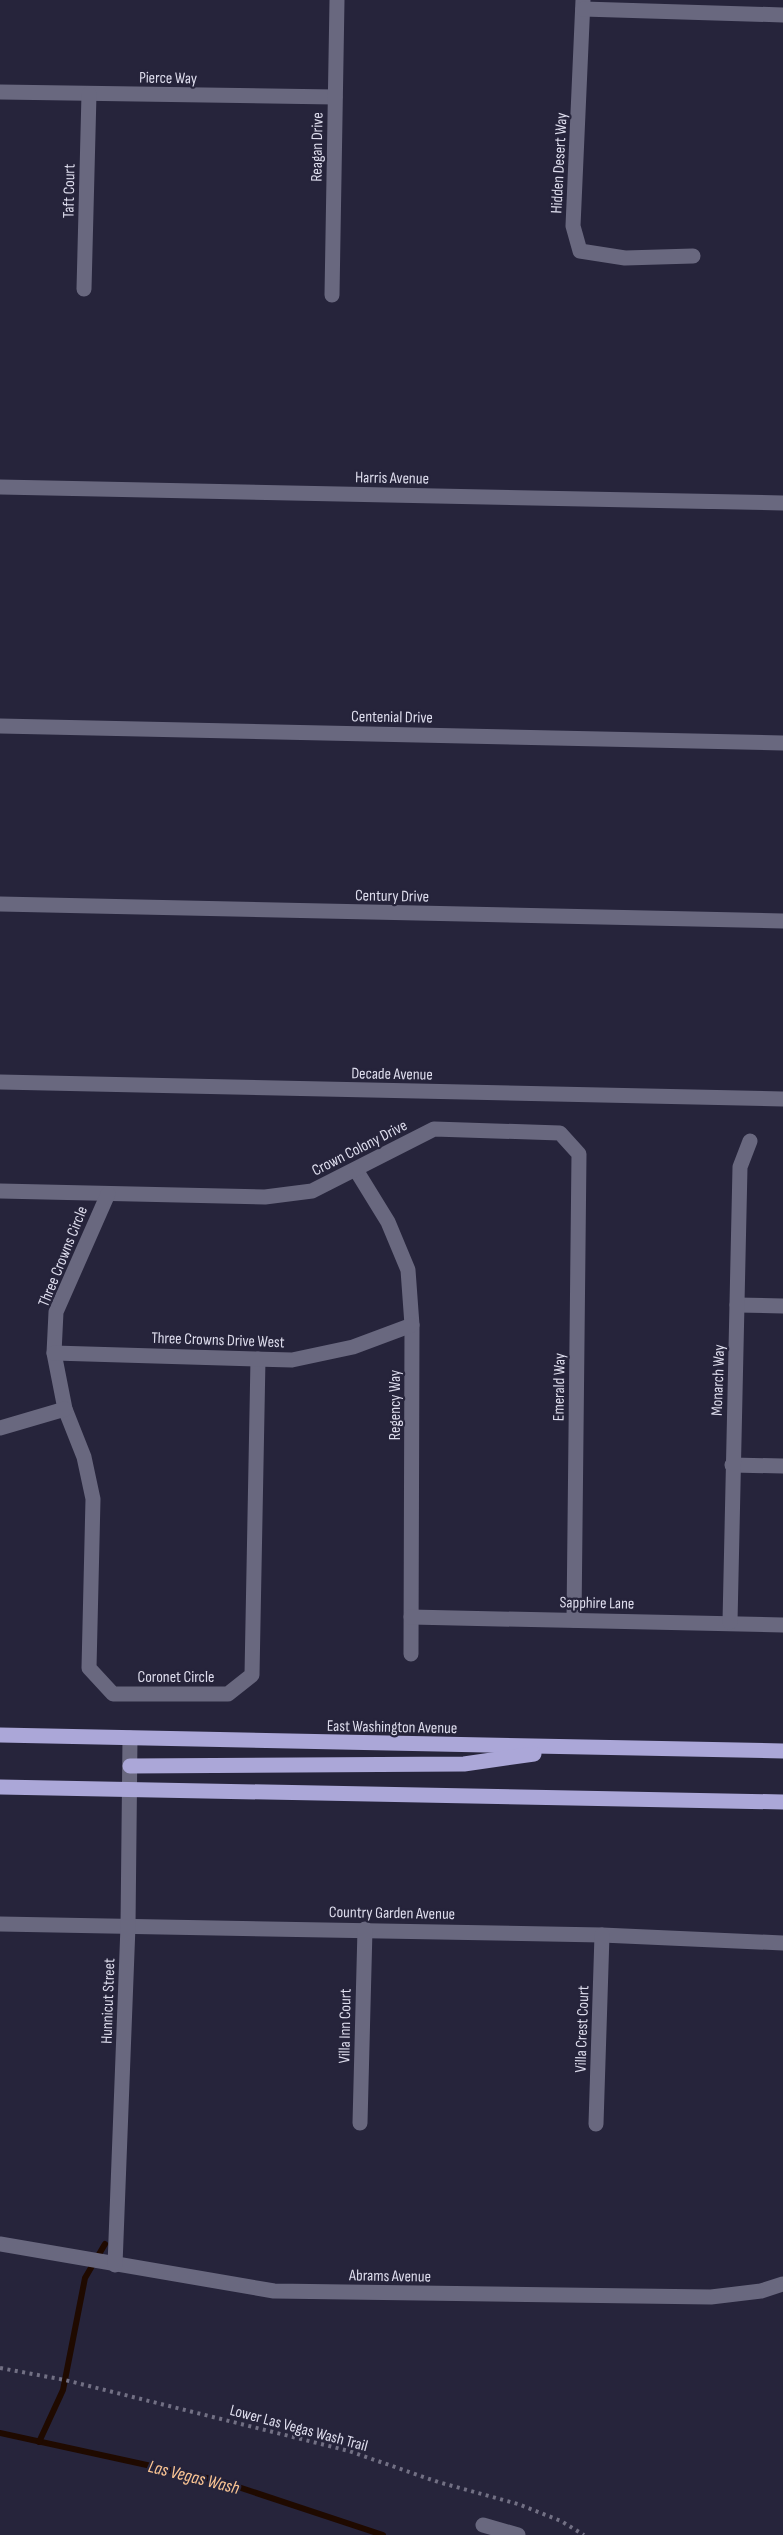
<svg xmlns="http://www.w3.org/2000/svg" width="783" height="2535" font-family="'Sofia Sans Condensed',sans-serif">
  <rect width="100%" height="100%" fill="#26243b"/>
  <g fill="none" stroke-linecap="round" stroke-linejoin="round">
    <!-- stream -->
    <g stroke="#1f0a00" stroke-width="6">
      <polyline points="0,2433 220,2481 383,2535"/>
      <polyline points="39,2442 63,2390 85,2278 105,2244"/>
    </g>
    <!-- path -->
    <polyline stroke="#727084" stroke-width="4" stroke-dasharray="3 4.5" stroke-linecap="butt" points="0,2368 65,2380 349,2451 438,2482 518,2504 561,2521 584,2535"/>
    <!-- minor -->
    <g stroke="#69687f" stroke-width="15">
      <polyline points="583,0 573,226 580,251 625,258 693,256"/>
      <polyline points="583,9 783,15"/>
      <polyline points="0,92 335,97"/>
      <polyline points="84,289 89,94"/>
      <polyline points="332,295 337,0"/>
      <polyline points="0,487 783,503"/>
      <polyline points="0,726 783,743"/>
      <polyline points="0,904 783,921"/>
      <polyline points="0,1082 783,1099"/>
      <polyline points="356,1170 388,1222 408,1270 412,1325 411,1654"/>
      <polyline points="0,1191 265,1197 312,1191 434,1129 560,1133 579,1154 574,1620"/>
      <polyline points="108,1194 56,1312 54,1353 65,1409 84,1457 93,1499 89,1668 113,1694 228,1694 252,1675 258,1359"/>
      <polyline points="737,1305 783,1306"/>
      <polyline points="54,1353 292,1360 353,1347 412,1325"/>
      <polyline points="0,1428 65,1409"/>
      <polyline points="732,1465 783,1466"/>
      <polyline points="411,1617 783,1625"/>
      <polyline points="730,1622 740,1167 750,1141"/>
      <polyline points="0,1924 602,1935 783,1943"/>
      <polyline points="360,2123 365,1929"/>
      <polyline points="596,2124 602,1935"/>
      <polyline points="0,2244 274,2291 711,2297 761,2291 783,2284"/>
      <polyline points="115,2265 128,1926 130,1738"/>
      <polyline points="483,2525 518,2535"/>
    </g>
    <!-- major -->
    <g stroke="#aba7d8" stroke-width="15">
      <polyline points="0,1735 783,1751"/>
      <polyline points="130,1766 464,1764 534,1754"/>
      <polyline points="0,1787 783,1802"/>
    </g>
  </g>
  <g text-anchor="middle" stroke-width="4.5" stroke-linejoin="round" paint-order="stroke">
    <!-- street labels -->
    <g font-size="16" fill="#dedded" stroke="#26243b">
      <text transform="translate(168 77) rotate(1)" y="6">Pierce Way</text>
      <text transform="translate(316 147) rotate(-89)" y="6">Reagan Drive</text>
      <text transform="translate(558 163) rotate(-87)" y="6">Hidden Desert Way</text>
      <text transform="translate(68 191) rotate(-89)" y="6">Taft Court</text>
      <text transform="translate(392 477) rotate(1)" y="6">Harris Avenue</text>
      <text transform="translate(392 716) rotate(1)" y="6">Centenial Drive</text>
      <text transform="translate(392 895) rotate(1)" y="6">Century Drive</text>
      <text transform="translate(392 1073) rotate(1)" y="6">Decade Avenue</text>
      <text transform="translate(359 1147) rotate(-27)" y="6">Crown Colony Drive</text>
      <text transform="translate(62 1256) rotate(-68)" y="6">Three Crowns Circle</text>
      <text transform="translate(218 1339) rotate(2)" y="6">Three Crowns Drive West</text>
      <text transform="translate(717 1380) rotate(-88)" y="6">Monarch Way</text>
      <text transform="translate(558 1387) rotate(-89)" y="6">Emerald Way</text>
      <text transform="translate(394 1405) rotate(-90)" y="6">Regency Way</text>
      <text transform="translate(597 1602) rotate(1)" y="6">Sapphire Lane</text>
      <text x="176" y="1682">Coronet Circle</text>
      <text transform="translate(392 1726) rotate(1)" y="6">East Washington Avenue</text>
      <text transform="translate(392 1912) rotate(1)" y="6">Country Garden Avenue</text>
      <text transform="translate(107 2001) rotate(-88)" y="6">Hunnicut Street</text>
      <text transform="translate(344 2026) rotate(-89)" y="6">Villa Inn Court</text>
      <text transform="translate(581 2029) rotate(-88)" y="6">Villa Crest Court</text>
      <text transform="translate(390 2275) rotate(1)" y="6">Abrams Avenue</text>
      <text transform="translate(299 2427) rotate(15)" y="6">Lower Las Vegas Wash Trail</text>
    </g>
    <!-- water labels -->
    <g font-size="18" font-style="italic" fill="#fcc694" stroke="#26243b">
      <text transform="translate(194 2477) rotate(14)" y="6">Las Vegas Wash</text>
    </g>
  </g>
</svg>
